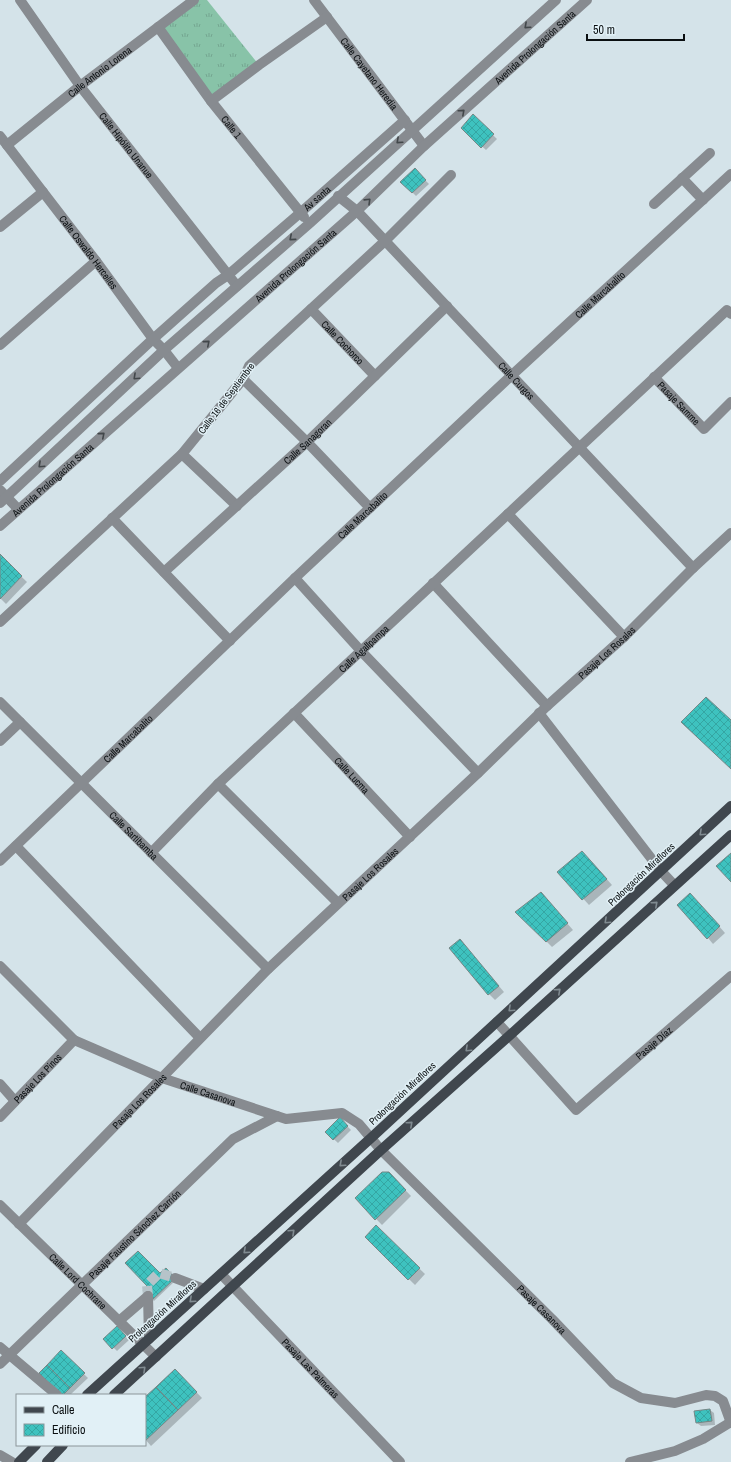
<svg xmlns="http://www.w3.org/2000/svg" width="731" height="1462" font-family="'Archivo Narrow',sans-serif">
  <defs>
    <pattern id="grass-tufts" width="24" height="20" patternUnits="userSpaceOnUse"><rect width="24" height="20" fill="#88c3a8"/><path d="M3 7l-1-3M5 7V3M7 7l1-3M15 17l-1-3M17 17v-4M19 17l1-3" fill="none" stroke="#74a690"/></pattern>
    <pattern id="building-cross-hatch" width="8" height="8" patternUnits="userSpaceOnUse"><rect width="8" height="8" fill="#3ec2bf"/><path d="M0 0l8 8M0 8l8-8" fill="none" stroke="#35a6a3"/></pattern>
  </defs>
  <rect width="100%" height="100%" fill="#d4e3e9"/>
  <!-- grass -->
  <polygon fill="url(#grass-tufts)" points="194,0 207,0 259,65 211,101 158,27"/>
  <!-- shadow -->
  <g fill="#0003">
    <polygon points="473,116 497,139 486,150 462,128"/>
    <polygon points="415,170 429,184 416,196 402,182"/>
    <polygon points="0,556 27,582 6,604 0,598"/>
    <polygon points="588,858 612,885 589,905 559,872"/>
    <polygon points="546,899 573,930 552,947 517,912"/>
    <polygon points="696,900 725,933 713,944 708,938"/>
    <polygon points="465,946 504,992 495,1000 489,994"/>
    <polygon points="340,1119 351,1130 338,1143 326,1132"/>
    <polygon points="389,1173 411,1196 382,1225 356,1198"/>
    <polygon points="376,1227 425,1274 415,1285 366,1237"/>
    <polygon points="160,1275 176,1280 154,1301 144,1291"/>
    <polygon points="117,1328 129,1340 117,1351 105,1339"/>
    <polygon points="61,1352 88,1378 70,1395 63,1395"/>
    <polygon points="175,1370 202,1398 151,1446 145,1439 145,1398"/>
    <polygon points="710,1410 714,1413 715,1425 701,1426 697,1423"/>
  </g>
  <!-- building -->
  <g fill="url(#building-cross-hatch)" stroke="#768685">
    <polygon points="473,114 494,134 481,148 461,128"/>
    <polygon points="415,168 426,180 412,193 400,182"/>
    <polygon points="0,554 22,576 0,599"/>
    <polygon points="706,697 731,720 731,769 681,722"/>
    <polygon points="582,851 607,879 582,900 557,872"/>
    <polygon points="731,853 731,882 716,866"/>
    <polygon points="541,892 568,923 546,942 515,912"/>
    <polygon points="690,893 720,926 707,939 677,905"/>
    <polygon points="460,939 499,986 488,995 449,948"/>
    <polygon points="340,1117 348,1126 333,1140 325,1132"/>
    <polygon points="382,1172 389,1172 406,1190 375,1220 355,1198"/>
    <polygon points="376,1225 420,1268 408,1280 365,1237"/>
    <polygon points="138,1251 160,1273 166,1268 175,1278 152,1300 143,1291 147,1286 125,1263"/>
    <polygon points="117,1326 126,1336 112,1349 103,1339"/>
    <polygon points="61,1350 85,1373 70,1388 47,1365"/>
    <polygon points="47,1365 70,1388 63,1395 61,1395 39,1373"/>
    <polygon points="175,1369 197,1392 178,1410 156,1387"/>
    <polygon points="156,1387 178,1410 145,1441 145,1397"/>
    <polygon points="710,1409 712,1421 696,1423 694,1411"/>
  </g>
  <g fill="none" stroke-linecap="round" stroke-linejoin="round">
    <!-- minor-tunnel -->
    <polyline stroke="#b6c3c9" stroke-width="10" stroke-dasharray="10 5" stroke-linecap="butt" points="148,1296 147,1285 159,1273 175,1278"/>
    <!-- minor -->
    <g stroke="#878b90" stroke-width="10">
      <path id="s1" d="M20,0L80,86L237,286"/>
      <path id="s2" d="M314,0L424,146"/>
      <path id="s3" d="M158,27L211,101L304,217"/>
      <polyline points="211,101 259,65 327,17"/>
      <path id="s4" d="M0,136L96,261L153,339L164,350L178,368"/>
      <path id="s5" d="M7,145L80,86L194,0"/>
      <polyline points="682,178 703,200"/>
      <path id="s6" d="M338,196L357,211L693,568"/>
      <polyline points="654,204 710,153"/>
      <polyline points="0,227 43,192"/>
      <path id="s7" d="M311,309L375,376"/>
      <polyline points="0,345 96,261"/>
      <path id="s8" d="M654,377L704,429L731,402"/>
      <polyline points="243,379 307,442 370,508"/>
      <polyline points="182,454 237,506"/>
      <path id="s9" d="M0,481L153,339L216,283L228,275L300,213L405,120"/>
      <polyline points="0,490 18,509"/>
      <polyline points="0,503 164,350 310,223 556,0"/>
      <polyline points="508,514 624,637"/>
      <polyline points="112,518 230,641"/>
      <path id="s10" d="M0,526L357,211L424,146L587,0"/>
      <path id="s11" d="M164,572L307,442L447,306"/>
      <polyline points="295,578 361,651 478,773"/>
      <polyline points="433,583 547,706"/>
      <polyline points="0,622 182,454 243,379 249,366 385,241 451,175"/>
      <path id="s12" d="M0,702L268,969"/>
      <path id="s13" d="M294,713L410,837"/>
      <polyline points="539,713 661,871 674,885"/>
      <polyline points="0,741 20,722"/>
      <polyline points="218,784 338,903"/>
      <polyline points="16,846 200,1038"/>
      <path id="s14" d="M151,853L218,784L727,310L731,314"/>
      <path id="s15" d="M0,861L295,578L512,375L731,174"/>
      <path id="s16" d="M0,966L74,1040L162,1078L286,1119L342,1113L359,1124L381,1150L552,1319L613,1383L641,1398L675,1403L706,1395L715,1396L723,1401L731,1423"/>
      <path id="s17" d="M497,1022L576,1110L731,976"/>
      <polyline points="0,1084 15,1101"/>
      <path id="s18" d="M0,1117L74,1040"/>
      <path id="s19" d="M0,1205L156,1357"/>
      <path id="s20" d="M19,1224L268,969L478,773L547,706L624,637L693,568L731,533"/>
      <path id="s21" d="M221,1274L400,1462"/>
      <polyline points="175,1278 204,1289"/>
      <polyline points="148,1296 149,1339"/>
      <polyline points="119,1321 148,1296"/>
      <polyline points="0,1347 57,1395"/>
      <path id="s22" d="M0,1364L233,1139L277,1116"/>
      <polyline points="0,1455 12,1462"/>
      <polyline points="630,1462 675,1451 703,1439 731,1422"/>
    </g>
    <!-- major -->
    <g stroke="#40474e" stroke-width="10">
      <polyline points="87,1395 371,1138 731,806"/>
      <polyline points="114,1395 381,1150 509,1036 731,835"/>
      <polyline points="19,1462 36,1445"/>
      <polyline points="47,1462 63,1445"/>
    </g>
  </g>
  <!-- one-way arrows -->
  <defs><path id="oneway-chevron" d="M-2-3.5L2.5 0L-2 3.5" fill="none" stroke-width="1.6" stroke-linecap="round" stroke-linejoin="round"/></defs>
  <g stroke="#42474a">
    <use href="#oneway-chevron" transform="translate(527 26) rotate(138)"/>
    <use href="#oneway-chevron" transform="translate(462 112) rotate(-42)"/>
    <use href="#oneway-chevron" transform="translate(399 141) rotate(138)"/>
    <use href="#oneway-chevron" transform="translate(368 201) rotate(-44)"/>
    <use href="#oneway-chevron" transform="translate(292 238) rotate(139)"/>
    <use href="#oneway-chevron" transform="translate(207 343) rotate(-41)"/>
    <use href="#oneway-chevron" transform="translate(136 377) rotate(137)"/>
    <use href="#oneway-chevron" transform="translate(102 435) rotate(-41)"/>
    <use href="#oneway-chevron" transform="translate(41 465) rotate(137)"/>
  </g>
  <g stroke="#808b91">
    <use href="#oneway-chevron" transform="translate(702 833) rotate(137)"/>
    <use href="#oneway-chevron" transform="translate(655 904) rotate(-42)"/>
    <use href="#oneway-chevron" transform="translate(607 921) rotate(137)"/>
    <use href="#oneway-chevron" transform="translate(558 991) rotate(-42)"/>
    <use href="#oneway-chevron" transform="translate(511 1009) rotate(137)"/>
    <use href="#oneway-chevron" transform="translate(468 1049) rotate(137)"/>
    <use href="#oneway-chevron" transform="translate(410 1124) rotate(-42)"/>
    <use href="#oneway-chevron" transform="translate(342 1164) rotate(138)"/>
    <use href="#oneway-chevron" transform="translate(292 1232) rotate(-43)"/>
    <use href="#oneway-chevron" transform="translate(246 1251) rotate(138)"/>
    <use href="#oneway-chevron" transform="translate(192 1300) rotate(138)"/>
    <use href="#oneway-chevron" transform="translate(143 1369) rotate(-43)"/>
  </g>
  <g text-anchor="middle" stroke-width="3" stroke-linejoin="round" paint-order="stroke">
    <!-- street labels -->
    <g font-size="10" fill="#0a0f11" stroke="#e1f0f6">
      <text dy="4" stroke="none"><textPath href="#s10" startOffset="718">Avenida Prolongación Santa</textPath></text>
      <text dy="4" stroke="none"><textPath href="#s5" startOffset="118">Calle Antonio Lorena</textPath></text>
      <text dy="4" stroke="none"><textPath href="#s2" startOffset="92">Calle Cayetano Heredia</textPath></text>
      <text dy="4" stroke="none"><textPath href="#s3" startOffset="124">Calle 1</textPath></text>
      <text dy="4" stroke="none"><textPath href="#s1" startOffset="180">Calle Hipólito Unanue</textPath></text>
      <text dy="4" stroke="none"><textPath href="#s9" startOffset="425">Av santa</textPath></text>
      <text dy="4" stroke="none"><textPath href="#s4" startOffset="146">Calle Oswaldo Hercelles</textPath></text>
      <text dy="4" stroke="none"><textPath href="#s10" startOffset="394">Avenida Prolongación Santa</textPath></text>
      <text dy="4" stroke="none"><textPath href="#s15" startOffset="825">Calle Marcabalito</textPath></text>
      <text dy="4" stroke="none"><textPath href="#s7" startOffset="46">Calle Cochorco</textPath></text>
      <text dy="4" stroke="none"><textPath href="#s6" startOffset="257">Calle Curgos</textPath></text>
      <text transform="translate(226 398) rotate(-53)" y="4">Calle 16 de Septiembre</text>
      <text dy="4" stroke="none"><textPath href="#s8" startOffset="36">Pasaje Samme</textPath></text>
      <text dy="4" stroke="none"><textPath href="#s11" startOffset="194">Calle Sanagoran</textPath></text>
      <text dy="4" stroke="none"><textPath href="#s10" startOffset="70">Avenida Prolongación Santa</textPath></text>
      <text dy="4" stroke="none"><textPath href="#s15" startOffset="501">Calle Marcabalito</textPath></text>
      <text dy="4" stroke="none"><textPath href="#s14" startOffset="295">Calle Agallpampa</textPath></text>
      <text dy="4" stroke="none"><textPath href="#s20" startOffset="820">Pasaje Los Rosales</textPath></text>
      <text dy="4" stroke="none"><textPath href="#s15" startOffset="177">Calle Marcabalito</textPath></text>
      <text dy="4" stroke="none"><textPath href="#s13" startOffset="85">Calle Lucma</textPath></text>
      <text dy="4" stroke="none"><textPath href="#s12" startOffset="189">Calle Sartibamba</textPath></text>
      <text dy="4" stroke="none"><textPath href="#s20" startOffset="496">Pasaje Los Rosales</textPath></text>
      <text transform="translate(641 874) rotate(-43)" y="4">Prolongación Miraflores</text>
      <text dy="4" stroke="none"><textPath href="#s17" startOffset="221">Pasaje Díaz</textPath></text>
      <text dy="4" stroke="none"><textPath href="#s18" startOffset="54">Pasaje Los Pinos</textPath></text>
      <text dy="4" stroke="none"><textPath href="#s16" startOffset="249">Calle Casanova</textPath></text>
      <text transform="translate(402 1093) rotate(-43)" y="4">Prolongación Miraflores</text>
      <text dy="4" stroke="none"><textPath href="#s20" startOffset="172">Pasaje Los Rosales</textPath></text>
      <text dy="4" stroke="none"><textPath href="#s22" startOffset="187">Pasaje Faustino Sánchez Carrión</textPath></text>
      <text dy="4" stroke="none"><textPath href="#s19" startOffset="109">Calle Lord Cochrane</textPath></text>
      <text dy="4" stroke="none"><textPath href="#s16" startOffset="668">Pasaje Casanova</textPath></text>
      <text transform="translate(162 1311) rotate(-42)" y="4">Prolongación Miraflores</text>
      <text dy="4" stroke="none"><textPath href="#s21" startOffset="130">Pasaje Las Palmeras</textPath></text>
    </g>
  </g>
  <!-- legend -->
  <rect x="16" y="1394" width="130" height="52" fill="#e1f0f6" stroke="#8b969a"/>
  <rect x="24" y="1407" width="20" height="6" fill="#40474e" stroke="#8b969a"/>
  <text x="52" y="1414" font-size="12" fill="#0a0f11">Calle</text>
  <rect x="24" y="1424" width="20" height="12" fill="url(#building-cross-hatch)" stroke="#8b969a"/>
  <text x="52" y="1434" font-size="12" fill="#0a0f11">Edificio</text>
  <!-- scale -->
  <path d="M587 34v6h97v-6" fill="none" stroke="#0a0f11" stroke-width="2"/>
  <text x="593" y="34" font-size="12" fill="#0a0f11" stroke="#e1f0f6" stroke-width="3" paint-order="stroke">50 m</text>
</svg>
